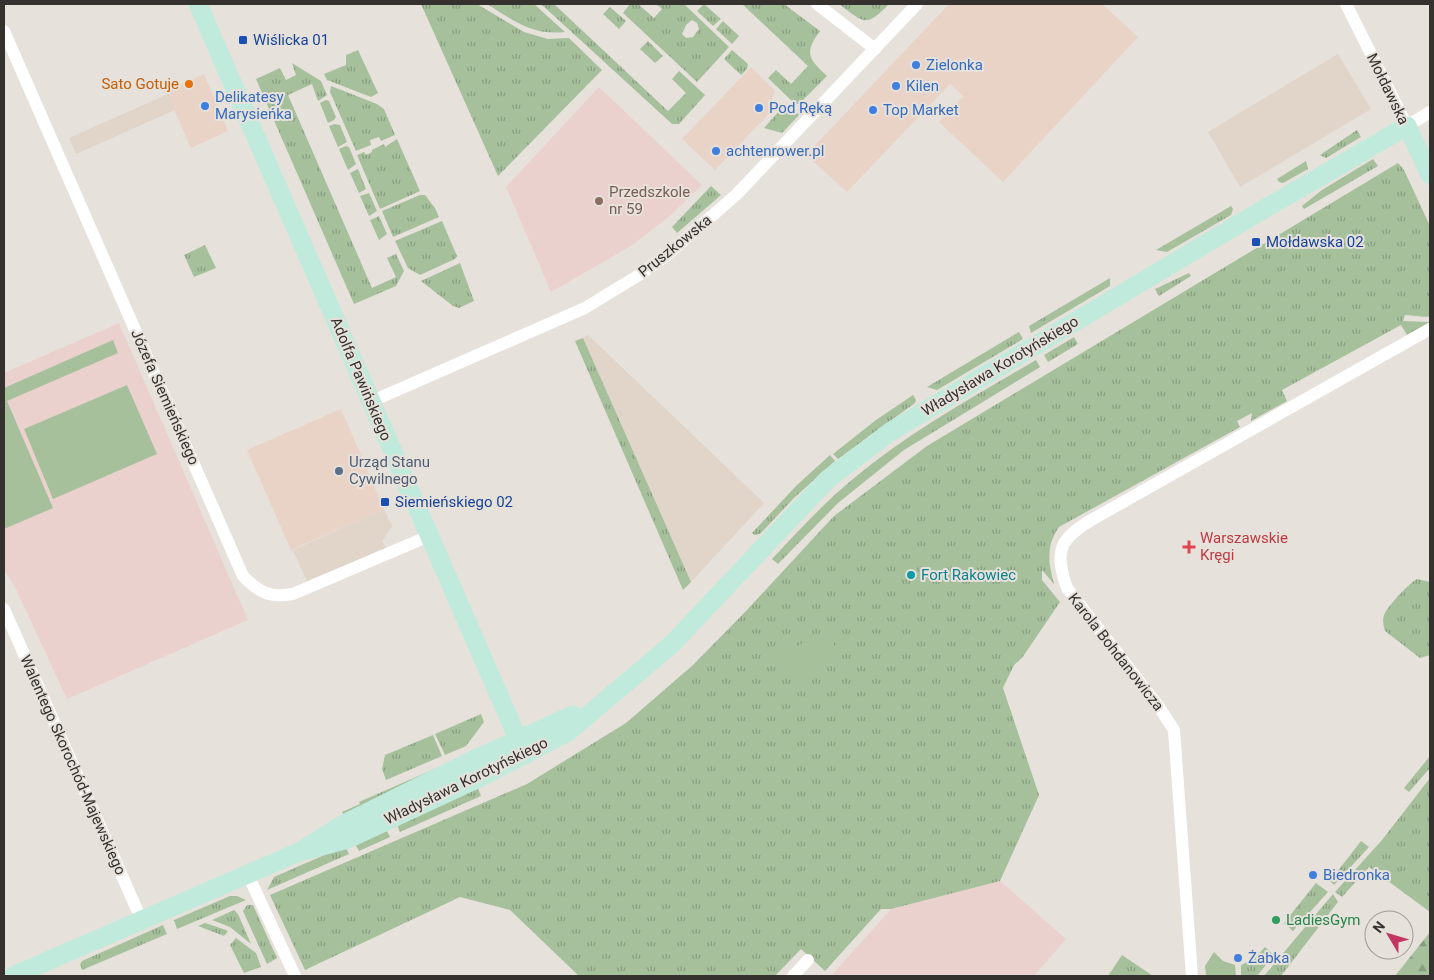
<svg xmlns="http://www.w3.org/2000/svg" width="1434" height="980" font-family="Roboto,sans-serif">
  <defs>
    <pattern id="grass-tufts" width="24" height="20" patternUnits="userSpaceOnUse" patternTransform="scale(1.25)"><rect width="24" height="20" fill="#a6c09c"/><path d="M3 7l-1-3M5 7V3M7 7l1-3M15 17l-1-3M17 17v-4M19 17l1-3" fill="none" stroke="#889d80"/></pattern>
    <pattern id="forest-firs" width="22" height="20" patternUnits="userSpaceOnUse" patternTransform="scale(1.25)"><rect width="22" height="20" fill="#a6c09c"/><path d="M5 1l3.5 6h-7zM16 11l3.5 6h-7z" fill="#889d80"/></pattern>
  </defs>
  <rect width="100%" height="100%" fill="#e7e1db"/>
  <!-- commercial -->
  <g fill="#e9d3c7">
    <polygon points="949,4 1102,4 1138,37 1003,182 939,122 963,96 950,84 847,192 806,155"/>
    <polygon points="751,67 775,91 772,100 777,105 715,170 682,139"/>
    <polygon points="204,74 228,131 191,148 166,91"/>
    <polygon points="341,409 384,509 291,550 247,450"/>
  </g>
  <!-- built -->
  <g fill="#e1d4c9">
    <polygon points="1338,54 1371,109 1240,187 1208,132"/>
    <polygon points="168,94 175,110 76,154 69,138"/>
    <polygon points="588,335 764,503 691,582 583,338"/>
    <polygon points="384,509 392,526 382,541 386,548 307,581 293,550"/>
  </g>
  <!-- education -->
  <g fill="#ebd1cd">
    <polygon points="599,87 702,185 671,215 631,246 551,292 506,187"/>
    <polygon points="119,323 248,620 67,699 14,585 4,570 4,373"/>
    <polygon points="1000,881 1066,939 1034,976 831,976 891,909"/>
  </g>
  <!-- grass -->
  <g fill="url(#grass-tufts)" fill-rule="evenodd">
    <polygon points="421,4 477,4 524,32 548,39 569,38 602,70 498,176"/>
    <path d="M487,4H534L565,32C532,36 513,20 487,4Z"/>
    <polygon points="541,4 554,4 668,111 686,93 672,79 679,71 705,95 679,124 672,124"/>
    <path d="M630,4H638L654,18L662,9L656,4H684L729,47L697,82L623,13ZM692,20L697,23L699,29L693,37L686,38L682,34L686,25Z"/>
    <polygon points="704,4 721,19 713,26 697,11"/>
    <path d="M742,4H784L820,31C804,53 808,58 827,76L799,104L794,103L768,78L776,70L791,84L808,66Z"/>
    <path d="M839,4H889C866,28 864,23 839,4Z"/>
    <polygon points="610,7 626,21 619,29 603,14"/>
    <polygon points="723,21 739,36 732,44 716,29"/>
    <polygon points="648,41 663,56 655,63 640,49"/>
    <polygon points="358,50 378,93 371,97 327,80 324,74 346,65 346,55"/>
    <polygon points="732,50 748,64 747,69 741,75 724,59"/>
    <polygon points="292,63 321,81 327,95 318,101 312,84 288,95 372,288 396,277 387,258 396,254 404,271 396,286 354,304 256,79 280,68 286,80 296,75"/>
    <polygon points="331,86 377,104 384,109 395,135 381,141 379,137 370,140 371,145 356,151 330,92"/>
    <polygon points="779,111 800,114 782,133 764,128"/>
    <polygon points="1357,130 1361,137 1326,158 1320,155"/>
    <polygon points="397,139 420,191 380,209 357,155 364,152 366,155 372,152 372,150 384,144 385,147"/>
    <polygon points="1373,159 1378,166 1304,209 1302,206 1322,190"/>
    <polygon points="1306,161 1308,169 1283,183 1279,182 1277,179"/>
    <path d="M1398,163L1404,170L1430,226V316L1427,317L1405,315L1403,321L1430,322L1407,335L1401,325L1282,390L1287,401L1251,421L1252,413L1237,421L1240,427L1059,527C1046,546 1048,562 1054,584L1042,570V580L1060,602L1022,658L1014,665L1003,688L1039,795L1000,881L891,909H881L825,971L801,949L775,976H579L510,910L460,897L305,970L270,895L527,784L626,723L693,665L746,611L834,516L927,446Z"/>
    <polygon points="358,169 366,189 359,193 350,173"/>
    <polygon points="711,186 721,195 677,233 672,227"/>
    <polygon points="369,193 377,211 369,216 360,196"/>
    <polygon points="420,195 425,195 435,208 439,217 393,237 382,211"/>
    <polygon points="1231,206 1233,209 1231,215 1167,252 1156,250"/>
    <polygon points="379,216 387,234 379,240 370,220"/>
    <polygon points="442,221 457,256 455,259 420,275 408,268 395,241"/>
    <polygon points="205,245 216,268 194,277 184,255"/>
    <polygon points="460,263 474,301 459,308 453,306 421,281"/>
    <polygon points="1189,273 1191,276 1159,296 1155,289"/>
    <polygon points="1110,278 1110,286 1031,333 1029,326"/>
    <polygon points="1019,332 1023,339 937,390 927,387"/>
    <polygon points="1074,337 1078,344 1048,362 1044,355"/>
    <polygon points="583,338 691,582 683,590 575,341"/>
    <path d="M1036,360L1040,367L904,450L838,503L778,564L772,559C798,531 824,503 853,479C909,432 973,397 1036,360Z"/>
    <polygon points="913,395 916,400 915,403 838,459 833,454 876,420"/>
    <polygon points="830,455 835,461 794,498 760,534 754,535 752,533 796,486"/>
    <path d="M1417,579L1430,582V655L1420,658L1385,631C1384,626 1382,621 1384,615C1388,606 1408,584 1417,579Z"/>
    <polygon points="481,714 484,722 466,746 445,755 435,734"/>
    <polygon points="433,735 442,756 386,780 382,769 385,755"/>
    <polygon points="464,756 345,818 342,812 360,804 359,802"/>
    <polygon points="1430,756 1430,768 1409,792 1404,788"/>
    <polygon points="1430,778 1430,912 1369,867 1342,897 1335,892 1382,840"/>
    <polygon points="478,788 481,796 400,832 397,825"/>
    <polygon points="387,831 390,837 359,851 354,842"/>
    <polygon points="1361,841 1369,847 1334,885 1330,881"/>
    <polygon points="345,846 349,854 267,890 274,877"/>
    <polygon points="1316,883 1328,892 1293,931 1284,923"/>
    <polygon points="1333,894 1338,902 1281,976 1264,976"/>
    <polygon points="230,896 237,896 246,900 177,929 174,920"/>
    <polygon points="247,905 253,905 277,958 267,964 243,911"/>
    <polygon points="234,910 238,914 251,944 230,927 212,920"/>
    <polygon points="205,923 226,930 228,931 224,936 198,926"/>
    <polygon points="163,925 167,934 82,970 80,964 82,961"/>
    <polygon points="236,938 256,953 261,967 244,973 230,945"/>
    <polygon points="1265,947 1274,955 1257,976 1241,976 1241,965 1254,959"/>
    <polygon points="1122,955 1153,976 1108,976"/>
  </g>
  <!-- forest -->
  <polygon fill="url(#forest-firs)" points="1430,932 1430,976 1395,976"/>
  <!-- garden -->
  <g fill="#a6c09c">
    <polygon points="326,100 329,101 336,117 334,120 328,123 320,103"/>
    <polygon points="334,124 340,125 347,142 338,147 329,126"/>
    <polygon points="346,146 349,147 356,164 348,170 339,149"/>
    <polygon points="113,340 118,353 7,401 53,508 4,529 4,388"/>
    <polygon points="127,385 157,454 53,499 24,429"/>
    <polygon points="828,632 841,661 793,683 780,654"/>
    <polygon points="1214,952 1223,961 1235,965 1236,976 1206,976 1205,966"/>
  </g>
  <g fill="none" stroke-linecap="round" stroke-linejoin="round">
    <!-- street -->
    <g stroke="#fff" stroke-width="12">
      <polyline points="817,4 875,49"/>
      <polyline points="1346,4 1407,126 1430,112"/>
      <path d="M4,31L243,576C260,593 269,598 293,594L429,536"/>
      <polyline points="370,402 585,308 639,275 667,255 736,195 917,4"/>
      <polyline points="4,609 142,921"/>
      <polyline points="248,875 295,976"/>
      <polyline points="793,976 808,960"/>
      <path d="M1192,976L1174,730L1159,707L1067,588C1054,551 1059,539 1093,519L1430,329"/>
    </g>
    <!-- secondary -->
    <g stroke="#c0ebdc" stroke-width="19">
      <polyline points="198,4 525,755"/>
      <polyline points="299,852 348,839 479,778 568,732 672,644 828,479 890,432 1249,218 1407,126 1430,175"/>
      <polyline points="13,976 299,852 342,825 471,761 573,715"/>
    </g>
  </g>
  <!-- markers -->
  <g fill="#1a4fb4" stroke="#e7e1db" stroke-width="2">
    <rect x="238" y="35" width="10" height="10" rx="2.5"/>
    <rect x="1251" y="237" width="10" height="10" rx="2.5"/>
    <rect x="380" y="497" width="10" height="10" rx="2.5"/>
  </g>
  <g fill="#3f7fe0" stroke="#e7e1db" stroke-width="2">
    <circle cx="916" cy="65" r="5"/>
    <circle cx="896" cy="86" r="5"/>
    <circle cx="205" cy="106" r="5"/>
    <circle cx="759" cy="108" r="5"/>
    <circle cx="873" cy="110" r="5"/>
    <circle cx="716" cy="151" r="5"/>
    <circle cx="1313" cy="875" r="5"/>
    <circle cx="1238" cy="958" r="5"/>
  </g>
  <circle fill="#e8710a" stroke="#e7e1db" stroke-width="2" cx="189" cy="84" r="5"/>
  <circle fill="#8d6e63" stroke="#e7e1db" stroke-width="2" cx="599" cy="201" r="5"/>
  <circle fill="#5c6f8a" stroke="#e7e1db" stroke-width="2" cx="339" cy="471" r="5"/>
  <path fill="#e0444e" stroke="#e7e1db" stroke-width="2" d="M1186.5 539.5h5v5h5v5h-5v5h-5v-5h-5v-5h5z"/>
  <circle fill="#0f9aa8" stroke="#e7e1db" stroke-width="2" cx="911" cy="575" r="5"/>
  <circle fill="#2e9e5b" stroke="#e7e1db" stroke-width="2" cx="1276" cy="920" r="5"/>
  <g text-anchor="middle" stroke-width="4" stroke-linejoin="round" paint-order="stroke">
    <!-- transit labels -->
    <g font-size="15" fill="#164399" stroke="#e7e1db" text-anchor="start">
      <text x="253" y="45">Wiślicka 01</text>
      <text x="1266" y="247">Mołdawska 02</text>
      <text x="395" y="507">Siemieńskiego 02</text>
    </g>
    <!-- shop labels -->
    <g font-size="15" fill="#366cbe" stroke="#e7e1db" text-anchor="start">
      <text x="926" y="70">Zielonka</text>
      <text x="906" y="91">Kilen</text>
      <text x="215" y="102">Delikatesy<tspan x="215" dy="17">Marysieńka</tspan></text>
      <text x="769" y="113">Pod Ręką</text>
      <text x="883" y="115">Top Market</text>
      <text x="726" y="156">achtenrower.pl</text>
      <text x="1323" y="880">Biedronka</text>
      <text x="1248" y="963">Żabka</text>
    </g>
    <!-- food labels -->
    <g font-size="15" fill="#c56008" stroke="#e7e1db" text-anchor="end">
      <text x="179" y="89">Sato Gotuje</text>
    </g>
    <!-- street labels -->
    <g font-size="15" fill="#34312f" stroke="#e7e1db">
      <text transform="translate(1388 89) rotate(64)" y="5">Mołdawska</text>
      <text transform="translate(675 246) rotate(-39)" y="5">Pruszkowska</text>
      <text transform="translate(1000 366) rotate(-31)" y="5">Władysława Korotyńskiego</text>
      <text transform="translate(361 379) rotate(67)" y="5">Adolfa Pawińskiego</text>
      <text transform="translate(165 397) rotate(66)" y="5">Józefa Siemieńskiego</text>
      <text transform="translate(1116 652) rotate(52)" y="5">Karola Bohdanowicza</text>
      <text transform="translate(73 765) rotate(66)" y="5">Walentego Skorochód-Majewskiego</text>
      <text transform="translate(466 781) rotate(-26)" y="5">Władysława Korotyńskiego</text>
    </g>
    <!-- education labels -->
    <g font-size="15" fill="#785e54" stroke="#e7e1db" text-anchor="start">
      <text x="609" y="197">Przedszkole<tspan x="609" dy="17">nr 59</tspan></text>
    </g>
    <!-- service labels -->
    <g font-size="15" fill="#4e5e75" stroke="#e7e1db" text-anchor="start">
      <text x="349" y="467">Urząd Stanu<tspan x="349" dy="17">Cywilnego</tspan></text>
    </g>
    <!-- health labels -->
    <g font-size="15" fill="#be3a42" stroke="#e7e1db" text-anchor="start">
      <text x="1200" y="543">Warszawskie<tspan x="1200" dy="17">Kręgi</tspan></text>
    </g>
    <!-- culture labels -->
    <g font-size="15" fill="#0d838f" stroke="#e7e1db" text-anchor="start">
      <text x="921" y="580">Fort Rakowiec</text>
    </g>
    <!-- leisure labels -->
    <g font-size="15" fill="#27864d" stroke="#e7e1db" text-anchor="start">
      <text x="1286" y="925">LadiesGym</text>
    </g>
  </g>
  <!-- border -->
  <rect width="1434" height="980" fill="none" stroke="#34312f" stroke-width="10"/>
  <!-- north arrow -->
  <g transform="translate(1389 935) rotate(308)"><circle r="24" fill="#e7e1db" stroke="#9f9b96"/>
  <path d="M0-4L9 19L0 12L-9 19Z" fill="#c33563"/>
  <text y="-8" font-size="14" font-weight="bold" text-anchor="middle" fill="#34312f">N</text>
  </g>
</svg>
